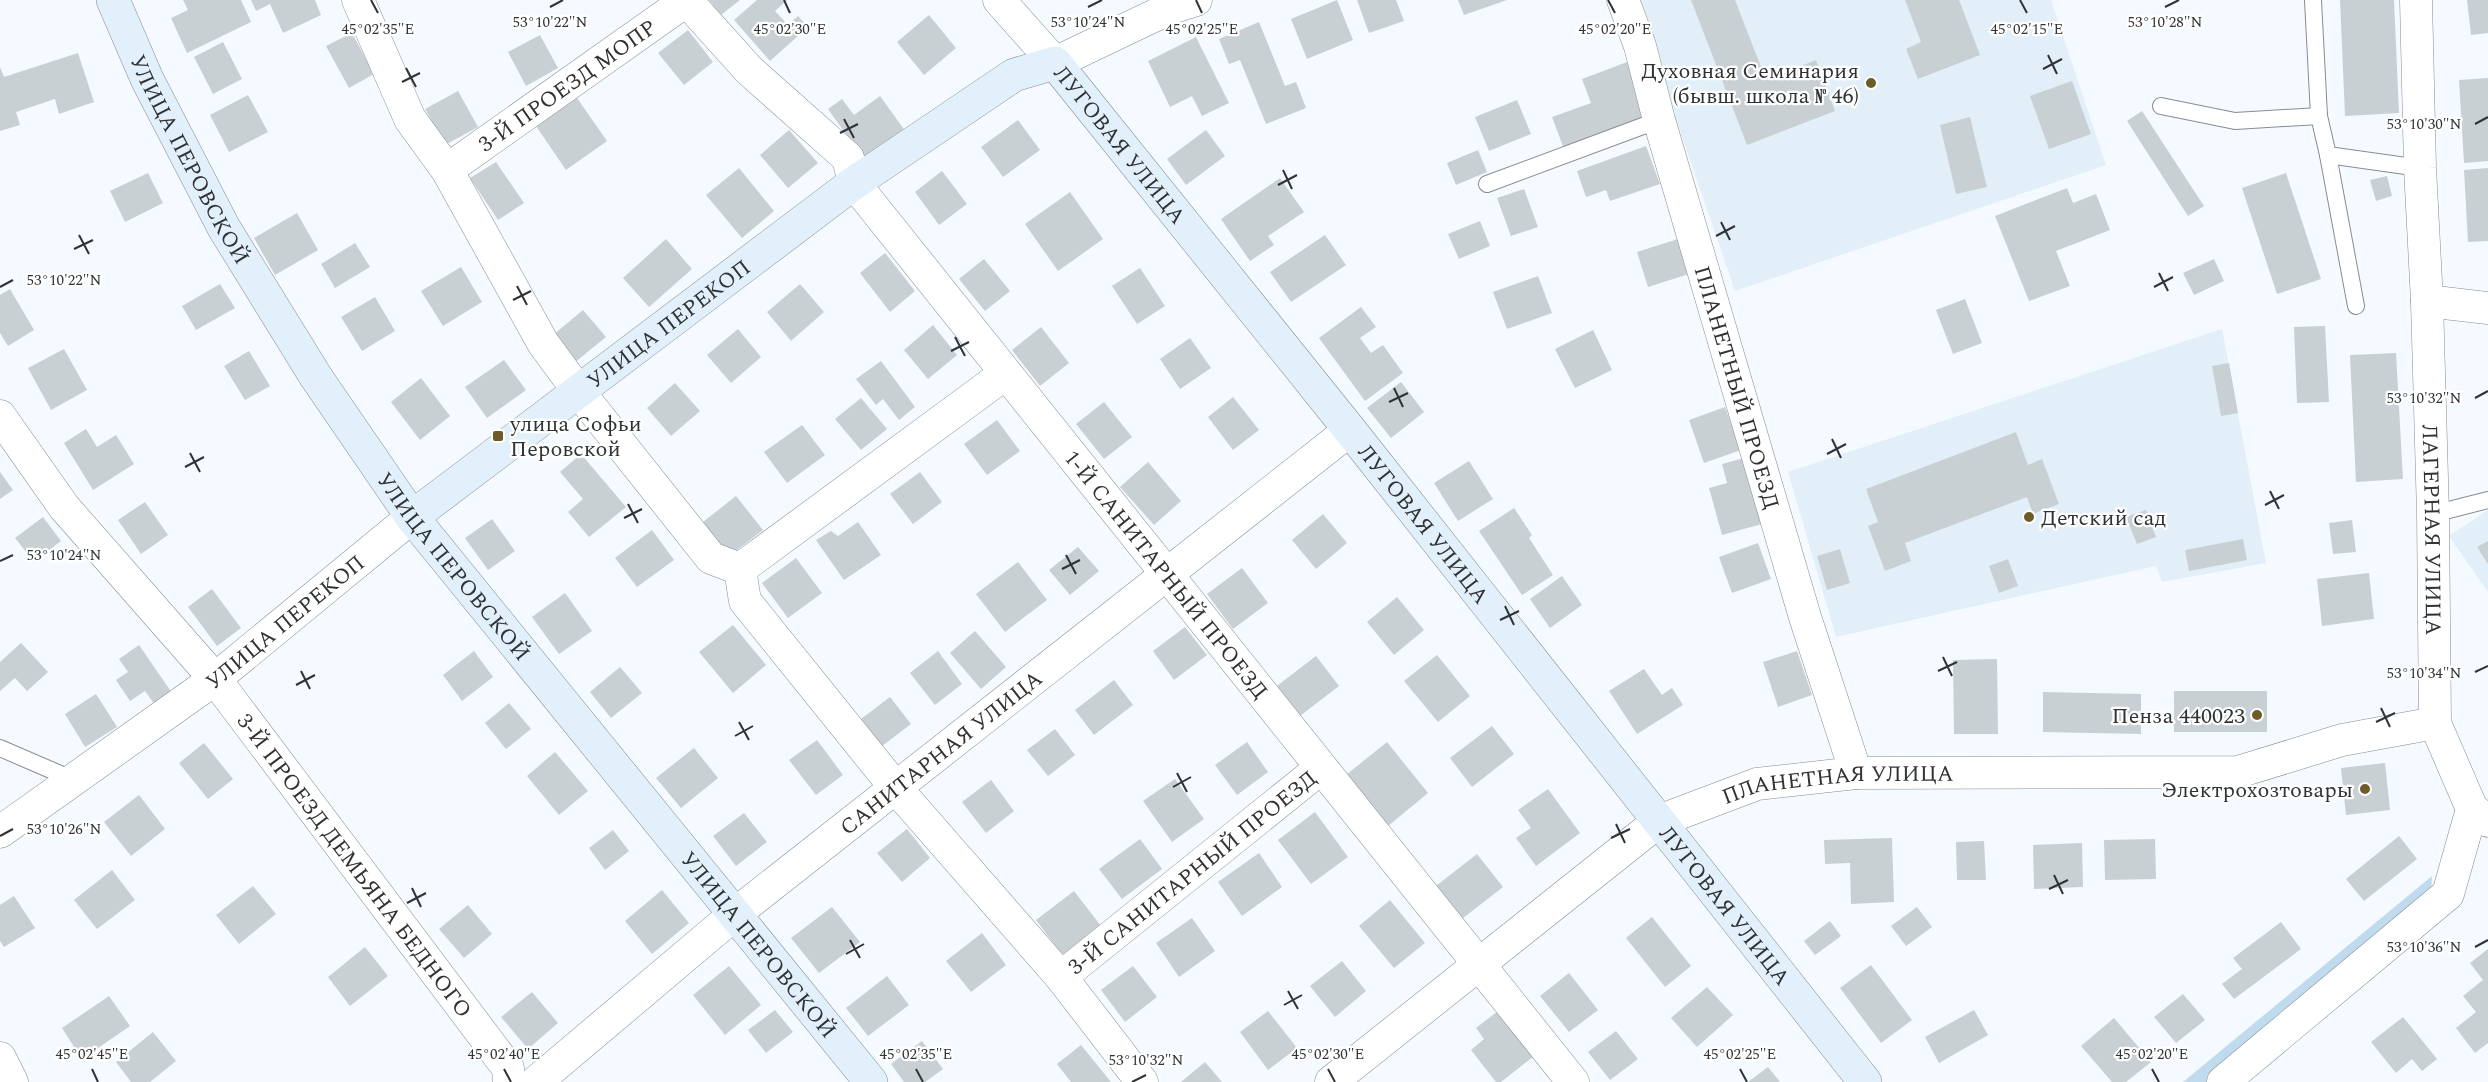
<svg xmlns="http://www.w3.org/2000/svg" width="2488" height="1082" font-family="Spectral,serif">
  <rect width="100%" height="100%" fill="#f4faff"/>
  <!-- built -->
  <g fill="#e2eff9">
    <polygon points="1635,0 2051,0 2106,165 1735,291"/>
    <polygon points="2222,329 2266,563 2162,582 2156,566 1836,637 1788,472"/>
    <polygon points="2488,510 2488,592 2449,536"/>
  </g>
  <!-- green -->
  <polygon fill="#c1dbee" points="2432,876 2431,895 2206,1082 2183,1082"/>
  <!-- building -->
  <g fill="#c9d0d4">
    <polygon points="183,0 241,0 251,22 187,53 171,18 188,10"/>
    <polygon points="251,0 315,0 321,15 283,33 270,4 256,11"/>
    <polygon points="709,0 740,0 721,15"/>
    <polygon points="757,0 787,0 775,11 788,25 798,16 808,27 770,61 734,20"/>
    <polygon points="1337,0 1353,40 1307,59 1291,19"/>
    <polygon points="1357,0 1396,0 1404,21 1369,33"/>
    <polygon points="1458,0 1507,0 1464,15"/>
    <polygon points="1691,0 1735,0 1766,80 1816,60 1835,111 1747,145"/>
    <polygon points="1905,0 1959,0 1980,55 1918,79 1906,49 1921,42"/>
    <polygon points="2340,0 2394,0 2399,113 2345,116"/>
    <polygon points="2467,0 2488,0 2488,33 2471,35"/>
    <polygon points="929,15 956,48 924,75 897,42"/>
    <polygon points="1259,22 1285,86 1296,82 1306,108 1266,124 1240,60 1229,64 1219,39"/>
    <polygon points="688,30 713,62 684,85 658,53"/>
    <polygon points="352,33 374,74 349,88 326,46"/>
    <polygon points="540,35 558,68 526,86 508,52"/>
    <polygon points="1196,37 1229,103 1202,116 1192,96 1170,107 1148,61"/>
    <polygon points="223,42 242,79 213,94 194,57"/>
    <polygon points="78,53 94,102 59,114 55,99 16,112 20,125 0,131 0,67 4,77"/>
    <polygon points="1627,62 1647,118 1564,149 1552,117 1591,103 1582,79"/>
    <polygon points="2488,78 2488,161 2464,163 2459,80"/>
    <polygon points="2072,81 2091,134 2049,149 2030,96"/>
    <polygon points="458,91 478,127 445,145 425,109"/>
    <polygon points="248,95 268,132 229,152 210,115"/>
    <polygon points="880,96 906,132 865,161 828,109 842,99 854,115"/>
    <polygon points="577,98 607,141 566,170 536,126"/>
    <polygon points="1517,100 1531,134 1489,151 1475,117"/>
    <polygon points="2142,111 2204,206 2188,216 2127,121"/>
    <polygon points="1970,117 1987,187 1956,194 1940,125"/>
    <polygon points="1018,120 1040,150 1003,177 981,147"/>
    <polygon points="789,130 818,163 788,188 760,155"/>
    <polygon points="1206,130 1225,156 1186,185 1167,159"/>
    <polygon points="1646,146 1660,184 1610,201 1606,190 1586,197 1577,171"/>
    <polygon points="1478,150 1487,172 1456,185 1447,163"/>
    <polygon points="496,162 524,203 498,220 470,178"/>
    <polygon points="739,168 774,211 742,238 706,195"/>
    <polygon points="2488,168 2488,241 2468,242 2464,170"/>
    <polygon points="942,171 967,204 939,225 915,192"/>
    <polygon points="148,173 163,203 125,222 110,191"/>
    <polygon points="2286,173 2321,279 2277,294 2242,188"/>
    <polygon points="2387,176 2392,196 2376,201 2370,180"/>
    <polygon points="1280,178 1304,212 1268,236 1274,245 1250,261 1221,219"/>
    <polygon points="2067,188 2073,203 2096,194 2110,230 2056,251 2070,286 2029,301 1995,216"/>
    <polygon points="1524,189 1538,227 1511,236 1497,198"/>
    <polygon points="1070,192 1103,239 1058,271 1025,224"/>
    <polygon points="297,213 318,250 275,275 254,238"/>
    <polygon points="1480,221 1490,246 1459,259 1448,234"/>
    <polygon points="1325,235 1346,265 1291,302 1270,272"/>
    <polygon points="666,239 692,269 649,307 623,278"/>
    <polygon points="1678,239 1689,274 1648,287 1637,252"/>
    <polygon points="355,243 370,267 335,288 321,264"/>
    <polygon points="885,253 915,291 890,312 860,273"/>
    <polygon points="984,259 1010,291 985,311 959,279"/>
    <polygon points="2214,259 2224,281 2194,295 2183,273"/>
    <polygon points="461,267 482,302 443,326 421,291"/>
    <polygon points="1140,268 1165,306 1137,324 1112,286"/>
    <polygon points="1538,276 1552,313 1507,329 1493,292"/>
    <polygon points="220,284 235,308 196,330 182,306"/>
    <polygon points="800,284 824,312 791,341 767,312"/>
    <polygon points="10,289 34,330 8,346 0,333 0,295"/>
    <polygon points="375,297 395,331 362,351 341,317"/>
    <polygon points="1965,299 1982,343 1953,354 1936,310"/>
    <polygon points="1361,307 1376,327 1360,338 1371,353 1383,345 1403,373 1365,401 1319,338"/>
    <polygon points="583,310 606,337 574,363 552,336"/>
    <polygon points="933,325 957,355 928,379 904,350"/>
    <polygon points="2325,326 2329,402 2297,403 2294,327"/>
    <polygon points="1041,327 1069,363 1040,386 1012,350"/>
    <polygon points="738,329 761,357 731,383 707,355"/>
    <polygon points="1593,330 1612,370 1575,388 1555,349"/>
    <polygon points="1190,338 1211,368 1180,389 1160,359"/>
    <polygon points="64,349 87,390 51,410 28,368"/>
    <polygon points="249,351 270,386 245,400 224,366"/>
    <polygon points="2396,353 2403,479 2356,482 2350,355"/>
    <polygon points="504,360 526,390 487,418 465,387"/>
    <polygon points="881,361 915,407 899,420 883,399 876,405 856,379"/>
    <polygon points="2229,363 2238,413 2221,416 2212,366"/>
    <polygon points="421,378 450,416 420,440 391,402"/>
    <polygon points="1401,382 1424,412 1391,438 1367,408"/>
    <polygon points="675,383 700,411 671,436 647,408"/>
    <polygon points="1233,397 1259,430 1233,450 1208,417"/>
    <polygon points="861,398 887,429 861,450 835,419"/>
    <polygon points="1104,402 1132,437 1104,459 1076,424"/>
    <polygon points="1725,407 1741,450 1704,463 1689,420"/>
    <polygon points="997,420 1020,451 987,475 964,444"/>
    <polygon points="802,425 825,455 787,483 764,452"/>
    <polygon points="86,429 97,447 116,435 134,464 93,490 64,443"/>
    <polygon points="2016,432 2028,465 2042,459 2059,504 2033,514 2027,497 1905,543 1911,561 1885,571 1868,526 1878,522 1866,489"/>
    <polygon points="581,454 626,507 589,537 568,512 583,499 560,472"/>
    <polygon points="1744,458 1762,524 1722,535 1709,488 1727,483 1722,464"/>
    <polygon points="1469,461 1493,499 1458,521 1434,483"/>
    <polygon points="1148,462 1181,501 1154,525 1120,487"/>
    <polygon points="0,472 13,490 0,499"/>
    <polygon points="920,472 942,502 913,524 890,494"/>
    <polygon points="736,496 763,530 729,556 703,522"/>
    <polygon points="145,502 168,535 141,554 118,520"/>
    <polygon points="1514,508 1532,535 1529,538 1553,575 1522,595 1479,531"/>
    <polygon points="2146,510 2156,537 2137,544 2126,517"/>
    <polygon points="1323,514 1347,543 1316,569 1292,540"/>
    <polygon points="43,517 61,541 34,562 15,538"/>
    <polygon points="492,519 515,551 488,570 465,538"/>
    <polygon points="2352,520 2356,552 2333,554 2329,523"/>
    <polygon points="858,522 881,555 844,580 816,540 831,531 838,536"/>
    <polygon points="652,530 674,560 637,587 615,558"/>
    <polygon points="2243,539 2247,560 2189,571 2185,550"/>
    <polygon points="2488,541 2488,564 2477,547"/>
    <polygon points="1758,543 1771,579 1732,593 1719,557"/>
    <polygon points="1078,547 1099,571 1070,595 1049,570"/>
    <polygon points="1840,549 1850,583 1827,590 1817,556"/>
    <polygon points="796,558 822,593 788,618 762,583"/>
    <polygon points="2008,559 2018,586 1999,593 1989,566"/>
    <polygon points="1018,562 1047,600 1005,632 976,594"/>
    <polygon points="1242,568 1268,603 1233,629 1207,594"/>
    <polygon points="2369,573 2374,619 2322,626 2317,579"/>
    <polygon points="1562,576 1582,605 1550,628 1530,599"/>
    <polygon points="212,589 241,628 217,646 188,607"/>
    <polygon points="565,593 592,631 559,654 532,617"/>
    <polygon points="1397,597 1424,630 1394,655 1367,622"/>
    <polygon points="733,625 766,665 733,693 699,652"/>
    <polygon points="1185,627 1207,655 1174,680 1153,651"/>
    <polygon points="975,631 1006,667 981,689 950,653"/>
    <polygon points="21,643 48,672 27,691 15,678 0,691 0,662"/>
    <polygon points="139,645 172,693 155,705 145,691 130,701 116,680 128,672 119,659"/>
    <polygon points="474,651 493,677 462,701 443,675"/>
    <polygon points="938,651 962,684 935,705 910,673"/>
    <polygon points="1797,651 1812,695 1778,707 1763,662"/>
    <polygon points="1437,655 1470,696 1438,722 1404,681"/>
    <polygon points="1316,656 1339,686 1296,719 1273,689"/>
    <polygon points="1997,659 1998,734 1954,734 1953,660"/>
    <polygon points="620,667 642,693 611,718 590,692"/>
    <polygon points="1644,669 1662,695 1672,688 1683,705 1637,734 1609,691"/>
    <polygon points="1114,680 1133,705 1094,735 1075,710"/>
    <rect x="2174" y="691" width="93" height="41"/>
    <polygon points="2043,692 2141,694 2141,734 2043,732"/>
    <polygon points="96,694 117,727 85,747 65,714"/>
    <polygon points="890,697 911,724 882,746 861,719"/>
    <polygon points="509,703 531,729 506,749 485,723"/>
    <polygon points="1492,726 1514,754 1472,787 1450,758"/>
    <polygon points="1055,729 1075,755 1048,776 1027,750"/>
    <polygon points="817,740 843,775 816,795 789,760"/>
    <polygon points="1247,742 1268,772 1237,795 1215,765"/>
    <polygon points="1387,742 1428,793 1388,826 1346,775"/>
    <polygon points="204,743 233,779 208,799 179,763"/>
    <polygon points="694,748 718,778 681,808 656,778"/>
    <polygon points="555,752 588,791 559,815 527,776"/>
    <polygon points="2385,763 2390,810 2346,815 2341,768"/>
    <polygon points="1175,779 1204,819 1172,842 1143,801"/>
    <polygon points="991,780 1014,811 986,833 962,802"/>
    <polygon points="1548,789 1580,833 1536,866 1516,838 1531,828 1518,810"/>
    <polygon points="139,795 165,829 131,856 104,822"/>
    <polygon points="1315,812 1348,857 1311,884 1278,840"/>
    <polygon points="744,813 767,842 736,866 713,836"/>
    <polygon points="907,829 930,858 902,882 877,853"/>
    <polygon points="613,830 629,851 605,870 589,848"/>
    <polygon points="2399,836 2417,859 2364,901 2346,879"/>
    <polygon points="1892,838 1894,902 1851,904 1850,863 1825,864 1824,840"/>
    <polygon points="1140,839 1162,869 1122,899 1099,869"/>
    <polygon points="2155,839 2156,879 2105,880 2104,840"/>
    <polygon points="1984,841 1986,880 1957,880 1956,842"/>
    <polygon points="2082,843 2083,887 2034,889 2033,845"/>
    <polygon points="1259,853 1282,887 1242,916 1218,882"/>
    <polygon points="1477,854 1503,887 1458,922 1432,889"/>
    <polygon points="112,870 135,900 97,929 74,900"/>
    <polygon points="253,886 276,914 239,944 216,915"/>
    <polygon points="662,890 689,923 652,954 625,921"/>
    <polygon points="1074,891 1101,926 1062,955 1036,920"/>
    <polygon points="14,896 35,928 4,947 0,941 0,905"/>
    <polygon points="1390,900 1425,943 1394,968 1359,926"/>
    <polygon points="468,905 492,934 464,958 439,929"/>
    <polygon points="832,907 860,942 819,973 791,938"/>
    <polygon points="1917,907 1932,927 1906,946 1891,926"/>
    <polygon points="1652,917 1691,966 1665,987 1626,938"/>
    <polygon points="1192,918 1215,951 1179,977 1156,943"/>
    <polygon points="1830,921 1841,936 1815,955 1804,941"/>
    <polygon points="2281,922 2301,949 2234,999 2222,984 2242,969 2233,958"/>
    <polygon points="982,933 1006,965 971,992 946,961"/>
    <polygon points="365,947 388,976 350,1006 328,977"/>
    <polygon points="2488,949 2488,1043 2475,1053 2456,1028 2476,1012 2463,996 2483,980 2470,963"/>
    <polygon points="1342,961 1366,991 1335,1017 1310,986"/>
    <polygon points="1871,965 1912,1020 1881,1043 1840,988"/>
    <polygon points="729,966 761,1005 725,1035 693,995"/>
    <polygon points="1133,966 1157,997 1125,1022 1101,990"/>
    <polygon points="1569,973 1598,1010 1569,1032 1540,996"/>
    <polygon points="887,976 909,1005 868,1036 846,1008"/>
    <polygon points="1707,987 1733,1015 1697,1047 1671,1018"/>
    <polygon points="532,992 558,1023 528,1049 501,1017"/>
    <polygon points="2183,994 2205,1020 2176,1043 2154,1017"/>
    <polygon points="109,996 130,1026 82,1059 62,1028"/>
    <polygon points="775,1010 793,1032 766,1053 748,1030"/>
    <polygon points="1974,1010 1988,1035 1939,1063 1925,1037"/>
    <polygon points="1268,1011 1297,1048 1268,1070 1240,1032"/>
    <polygon points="1498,1011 1534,1056 1501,1082 1496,1082 1471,1050 1484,1039 1476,1028"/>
    <polygon points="2403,1017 2437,1059 2422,1071 2412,1059 2396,1073 2371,1042"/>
    <polygon points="2114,1018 2151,1062 2126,1082 2112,1082 2081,1046"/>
    <polygon points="1616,1031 1638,1059 1610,1080 1588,1052"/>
    <polygon points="153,1032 176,1061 150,1082 131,1082 116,1062"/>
    <polygon points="922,1041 943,1069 925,1082 904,1082 891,1064"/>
    <polygon points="1081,1045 1111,1082 1071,1082 1057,1064"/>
    <polygon points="1205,1062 1222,1082 1181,1082"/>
    <polygon points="1768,1067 1780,1082 1748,1082"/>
  </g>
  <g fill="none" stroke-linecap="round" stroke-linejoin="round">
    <!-- service casing -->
    <g stroke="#868c91" stroke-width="18">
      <g id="service">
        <polyline points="2313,0 2319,116 2328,155 2420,168"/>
        <polyline points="2161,106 2235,121 2319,116"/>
        <polyline points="2328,155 2356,306"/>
        <polyline points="1487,184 1659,120"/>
        <polyline points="2433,514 2488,500"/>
        <polyline points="0,748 74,780"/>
      </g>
    </g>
    <!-- minor casing -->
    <g stroke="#868c91" stroke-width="33">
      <g id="minor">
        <polyline points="358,0 410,119 447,170 543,343 579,392 711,558 740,569 745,601 895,787 1061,977 1142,1082"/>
        <path id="s1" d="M686,0L749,70L848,158L854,183L1573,1082"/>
        <polyline points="999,0 1055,63 1168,9 1196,0"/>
        <path id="s2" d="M1623,0L1640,46L1659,120L1805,617L1856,773"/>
        <path id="s3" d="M2416,0L2420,168L2427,301L2433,514L2435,723L2472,809L2488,821"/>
        <path id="s4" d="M447,170L687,0"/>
        <polyline points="2427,301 2488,308"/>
        <path id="s5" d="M0,416L64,507L215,679L508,1068L509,1082"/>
        <polyline points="740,569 1005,374"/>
        <path id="s6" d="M0,832L215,679L412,517"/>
        <path id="s7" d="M1061,977L1321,768"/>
        <polyline points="0,1058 12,1082"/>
        <path id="s8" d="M536,1082L735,914L1350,430"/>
        <path id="s9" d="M1331,1082L1659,821L1757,784L1856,773L2238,772L2342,740L2435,723"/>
        <polyline points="2223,1082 2448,894 2472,809"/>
      </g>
    </g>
    <!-- secondary casing -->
    <g stroke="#868c91" stroke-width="34">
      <g id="secondary">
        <path id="s10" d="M113,0L147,79L224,228L316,377L412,517L871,1082"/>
        <path id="s11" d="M412,517L854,183L1014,75L1055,63L1350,430L1865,1082"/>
      </g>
    </g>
    <!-- service -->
    <use href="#service" stroke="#fff" stroke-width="16"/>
    <!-- minor -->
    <use href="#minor" stroke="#fff" stroke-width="32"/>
    <!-- secondary -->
    <use href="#secondary" stroke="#e2f0fb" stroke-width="33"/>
  </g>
  <!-- ticks -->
  <path fill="none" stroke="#303335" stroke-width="2" d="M371,0L378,13M784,0L790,13M1196,0L1202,13M1608,0L1615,13M2020,0L2027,13M550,7L563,0M1088,7L1102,0M2165,7L2179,0M2048,55L2057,74M406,68L416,87M2043,69L2062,59M402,82L420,73M844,119L854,138M2475,124L2488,117M840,133L858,124M1283,170L1292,189M1278,185L1297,175M1721,222L1730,240M79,235L89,254M1716,236L1735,226M74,249L93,240M2159,273L2168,291M517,286L527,305M0,287L13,280M2154,287L2173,277M513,300L531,291M955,337L965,356M951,351L969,342M1394,388L1403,407M2475,398L2488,391M1389,402L1408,393M1832,439L1841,458M190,453L200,472M1827,454L1846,444M185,467L204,457M2270,491L2279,509M628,504L638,523M2265,505L2284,495M624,518L642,509M1066,555L1076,574M0,561L13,555M1062,569L1080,560M1505,606L1514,625M1500,620L1519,611M1943,657L1952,676M301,671L310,689M1938,671L1957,662M2475,672L2488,666M296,685L315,675M2381,708L2390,727M739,722L749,740M2376,722L2395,713M735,736L753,726M1177,773L1187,792M1173,787L1191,777M1616,824L1625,843M0,836L13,829M1611,838L1630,829M2054,875L2063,894M412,888L421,907M2049,889L2068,880M407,903L426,893M850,940L860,958M2475,947L2488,940M846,954L864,944M1288,991L1298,1009M1284,1005L1302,995M92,1069L98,1082M504,1069L511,1082M916,1069L923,1082M1328,1069L1335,1082M1740,1069L1747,1082M2152,1069L2159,1082M1132,1082L1146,1075"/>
  <!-- markers -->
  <g fill="#6d5b29" stroke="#fff" stroke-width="2">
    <circle cx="1871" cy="83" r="6"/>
    <rect x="492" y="430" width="12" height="12" rx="3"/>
    <circle cx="2029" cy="517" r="6"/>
    <circle cx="2257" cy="715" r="6"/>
    <circle cx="2365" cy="789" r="6"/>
  </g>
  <g text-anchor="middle" stroke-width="4.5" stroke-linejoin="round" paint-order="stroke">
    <!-- poi labels -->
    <g font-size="22" fill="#303335" stroke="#fff" text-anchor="end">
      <text x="1859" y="78">Духовная Семинария<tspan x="1859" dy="25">(бывш. школа № 46)</tspan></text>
      <text x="510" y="431" text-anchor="start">улица Софьи<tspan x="510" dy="25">Перовской</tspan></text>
      <text x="2041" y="525" text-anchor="start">Детский сад</text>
      <text x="2245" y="723">Пенза 440023</text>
      <text x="2353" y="797">Электрохозтовары</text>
    </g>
    <!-- street labels -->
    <g font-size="22" fill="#303335" stroke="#fff">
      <text dy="8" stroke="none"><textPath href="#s4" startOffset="147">3-Й ПРОЕЗД МОПР</textPath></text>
      <text dy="8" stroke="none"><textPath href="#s11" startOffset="894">ЛУГОВАЯ УЛИЦА</textPath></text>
      <text dy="8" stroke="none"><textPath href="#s10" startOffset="177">УЛИЦА ПЕРОВСКОЙ</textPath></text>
      <text dy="8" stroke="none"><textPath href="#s11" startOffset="321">УЛИЦА ПЕРЕКОП</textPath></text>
      <text dy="8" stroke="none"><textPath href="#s2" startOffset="404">ПЛАНЕТНЫЙ ПРОЕЗД</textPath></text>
      <text dy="8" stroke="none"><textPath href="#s11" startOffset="1380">ЛУГОВАЯ УЛИЦА</textPath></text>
      <text dy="8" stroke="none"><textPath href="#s3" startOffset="530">ЛАГЕРНАЯ УЛИЦА</textPath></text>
      <text dy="8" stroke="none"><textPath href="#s10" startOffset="663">УЛИЦА ПЕРОВСКОЙ</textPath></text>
      <text dy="8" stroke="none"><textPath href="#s1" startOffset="753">1-Й САНИТАРНЫЙ ПРОЕЗД</textPath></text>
      <text dy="8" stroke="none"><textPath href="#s6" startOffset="354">УЛИЦА ПЕРЕКОП</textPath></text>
      <text dy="8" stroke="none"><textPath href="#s8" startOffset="522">САНИТАРНАЯ УЛИЦА</textPath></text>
      <text dy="8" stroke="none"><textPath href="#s9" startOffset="604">ПЛАНЕТНАЯ УЛИЦА</textPath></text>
      <text dy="8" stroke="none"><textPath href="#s5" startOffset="573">3-Й ПРОЕЗД ДЕМЬЯНА БЕДНОГО</textPath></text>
      <text dy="8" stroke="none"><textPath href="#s7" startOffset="168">3-Й САНИТАРНЫЙ ПРОЕЗД</textPath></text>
      <text dy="8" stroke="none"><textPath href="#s11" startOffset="1866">ЛУГОВАЯ УЛИЦА</textPath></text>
      <text dy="8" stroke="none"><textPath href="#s10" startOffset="1149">УЛИЦА ПЕРОВСКОЙ</textPath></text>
    </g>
  </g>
  <g font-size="15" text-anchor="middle" fill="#303335" stroke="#fff" stroke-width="4.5" stroke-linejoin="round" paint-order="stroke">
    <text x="550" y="27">53°10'22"N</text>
    <text x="1088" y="27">53°10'24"N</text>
    <text x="2165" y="27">53°10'28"N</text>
    <text x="378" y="34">45°02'35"E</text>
    <text x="790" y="34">45°02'30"E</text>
    <text x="1202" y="34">45°02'25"E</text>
    <text x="1615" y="34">45°02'20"E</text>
    <text x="2027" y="34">45°02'15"E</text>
    <text x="2424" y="129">53°10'30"N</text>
    <text x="64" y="285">53°10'22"N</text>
    <text x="2424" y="403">53°10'32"N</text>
    <text x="64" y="560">53°10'24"N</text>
    <text x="2424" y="678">53°10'34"N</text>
    <text x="64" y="834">53°10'26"N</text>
    <text x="2424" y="952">53°10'36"N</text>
    <text x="92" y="1059">45°02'45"E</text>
    <text x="504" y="1059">45°02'40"E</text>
    <text x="916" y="1059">45°02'35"E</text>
    <text x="1328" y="1059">45°02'30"E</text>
    <text x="1740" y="1059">45°02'25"E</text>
    <text x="2152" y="1059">45°02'20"E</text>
    <text x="1146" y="1065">53°10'32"N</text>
  </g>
</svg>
